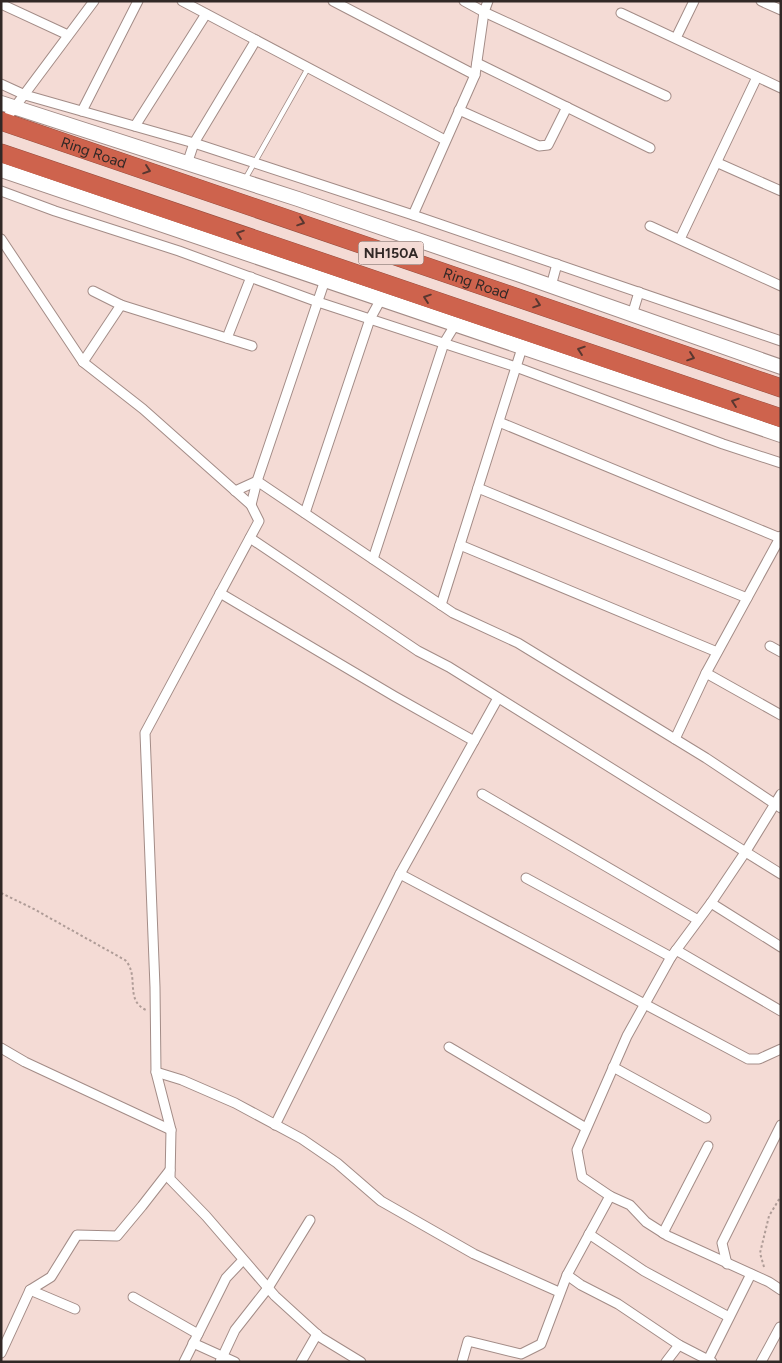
<svg xmlns="http://www.w3.org/2000/svg" width="782" height="1363" font-family="Figtree,sans-serif">
  <rect width="100%" height="100%" fill="#f4dbd5"/>
  <g fill="none" stroke-linecap="round" stroke-linejoin="round">
    <!-- lane casing -->
    <g stroke="#a38c87" stroke-width="6">
      <polyline id="lane" points="244,181 308,68"/>
    </g>
    <!-- street casing -->
    <g stroke="#a38c87" stroke-width="11">
      <g id="street">
        <polyline points="182,1 445,140"/>
        <polyline points="333,1 475,75"/>
        <polyline points="488,1 484,12 666,96"/>
        <polyline points="761,1 781,10"/>
        <polyline points="1,4 68,35"/>
        <polyline points="621,13 781,88"/>
        <polyline points="676,38 694,1"/>
        <polyline points="477,63 650,148"/>
        <polyline points="1,84 25,95 194,143 255,163 413,215 781,341"/>
        <polyline points="459,110 539,146 548,145 567,107"/>
        <polyline points="82,111 138,1"/>
        <polyline points="3,123 94,1"/>
        <polyline points="135,126 206,14"/>
        <polyline points="718,163 781,191"/>
        <polyline points="187,164 194,143 256,40"/>
        <polyline points="1,191 55,211 179,251 318,302 516,367 723,444 781,463"/>
        <polyline points="413,215 475,75 484,12 464,1"/>
        <polyline points="650,226 781,286"/>
        <polyline points="1,239 83,362 143,409 251,505 259,521 145,733 155,987 156,1072 171,1130 170,1179 206,1216 275,1296 320,1337 361,1362"/>
        <polyline points="680,239 757,77"/>
        <polyline points="551,286 557,264"/>
        <polyline points="93,291 121,305 252,346"/>
        <polyline points="632,315 639,292"/>
        <polyline points="227,338 251,277"/>
        <polyline points="83,362 121,305"/>
        <polyline points="499,422 780,538"/>
        <polyline points="257,481 453,613 518,643 706,758 781,808"/>
        <polyline points="478,488 747,598"/>
        <polyline points="235,491 257,481"/>
        <polyline points="251,505 257,481 325,280"/>
        <polyline points="305,513 370,319 381,299"/>
        <polyline points="250,538 418,651 449,667 781,874"/>
        <polyline points="460,545 717,652"/>
        <polyline points="373,559 444,343 455,325"/>
        <polyline points="220,593 394,696 474,741"/>
        <polyline points="441,605 522,348"/>
        <polyline points="770,646 781,652"/>
        <polyline points="706,673 781,715"/>
        <polyline points="675,739 706,673 781,536"/>
        <polyline points="482,794 698,920"/>
        <polyline points="781,794 746,851 711,903 671,957 627,1036 577,1150 582,1177 610,1196 630,1205 646,1222 668,1236 769,1282 781,1290"/>
        <polyline points="400,874 748,1059 759,1059 781,1049"/>
        <polyline points="526,878 671,957"/>
        <polyline points="711,903 781,947"/>
        <polyline points="676,950 781,1011"/>
        <polyline points="449,1047 586,1128"/>
        <polyline points="1,1048 25,1062 171,1130"/>
        <polyline points="613,1067 706,1118"/>
        <polyline points="156,1072 182,1080 235,1103 302,1139 337,1163 381,1201 474,1254 559,1292"/>
        <polyline points="275,1125 400,874 498,698"/>
        <polyline points="663,1233 708,1146"/>
        <polyline points="589,1234 644,1271 729,1317"/>
        <polyline points="727,1264 722,1243 781,1125"/>
        <polyline points="567,1275 581,1285 618,1304 679,1345 712,1362"/>
        <polyline points="30,1290 75,1309"/>
        <polyline points="133,1297 198,1334"/>
        <polyline points="193,1343 235,1362"/>
        <polyline points="1,1353 30,1290 51,1277 77,1235 117,1236 142,1206 170,1170"/>
        <polyline points="708,1360 751,1274"/>
        <polyline points="184,1362 226,1278 243,1260"/>
        <polyline points="220,1362 235,1330 268,1288 310,1220"/>
        <polyline points="301,1362 317,1334"/>
        <polyline points="462,1362 468,1341 521,1354 541,1344 567,1275 610,1196"/>
        <polyline points="666,1362 679,1345"/>
        <polyline points="761,1362 780,1327"/>
      </g>
    </g>
    <!-- secondary casing -->
    <g stroke="#a38c87" stroke-width="16">
      <g id="secondary">
        <polyline points="1,103 298,199 520,275 781,367"/>
        <polyline points="1,170 781,435"/>
      </g>
    </g>
    <!-- highway casing -->
    <g stroke="#974e3f" stroke-width="19">
      <g id="highway">
        <path id="s1" d="M1,121L781,388"/>
        <polyline points="1,153 781,418"/>
      </g>
    </g>
    <!-- path -->
    <g stroke="#af9c97" stroke-width="2" stroke-dasharray="2.5 2.5" stroke-linecap="butt">
      <path d="M1,893L32,908L125,960C140,975 124,1000 146,1010"/>
      <polyline points="764,1267 760,1253 769,1216 781,1196"/>
    </g>
    <!-- lane -->
    <use href="#lane" stroke="#fff" stroke-width="4.5"/>
    <!-- street -->
    <use href="#street" stroke="#fff" stroke-width="9"/>
    <!-- secondary -->
    <use href="#secondary" stroke="#fff" stroke-width="14"/>
    <!-- highway -->
    <use href="#highway" stroke="#ce634d" stroke-width="18"/>
  </g>
  <!-- one-way arrows -->
  <defs><path id="oneway-chevron" d="M-2-3.5L2.5 0L-2 3.5" fill="none" stroke-width="1.6" stroke-linecap="round" stroke-linejoin="round" transform="scale(1.25)"/></defs>
  <g stroke="#583730">
    <use href="#oneway-chevron" transform="translate(147 170) rotate(19)"/>
    <use href="#oneway-chevron" transform="translate(301 222) rotate(19)"/>
    <use href="#oneway-chevron" transform="translate(240 234) rotate(-161)"/>
    <use href="#oneway-chevron" transform="translate(427 298) rotate(-161)"/>
    <use href="#oneway-chevron" transform="translate(537 304) rotate(19)"/>
    <use href="#oneway-chevron" transform="translate(581 350) rotate(-161)"/>
    <use href="#oneway-chevron" transform="translate(691 357) rotate(19)"/>
    <use href="#oneway-chevron" transform="translate(735 402) rotate(-161)"/>
  </g>
  <g text-anchor="middle" stroke-width="4" stroke-linejoin="round" paint-order="stroke">
    <!-- shield labels -->
    <rect fill="#f4dbd5" stroke="#6c5e5a" stroke-width="1" x="358.5" y="241.5" width="65" height="23" rx="4"/>
    <g font-size="14" font-weight="bold" fill="#312826">
      <text x="391" y="258">NH150A</text>
    </g>
    <!-- street labels -->
    <g font-size="15" fill="#312826" stroke="#f4dbd5">
      <text dy="5" stroke="none"><textPath href="#s1" startOffset="98">Ring Road</textPath></text>
      <text dy="5" stroke="none"><textPath href="#s1" startOffset="502">Ring Road</textPath></text>
    </g>
  </g>
  <!-- border -->
  <rect width="782" height="1363" fill="none" stroke="#312826" stroke-width="5"/>
</svg>
